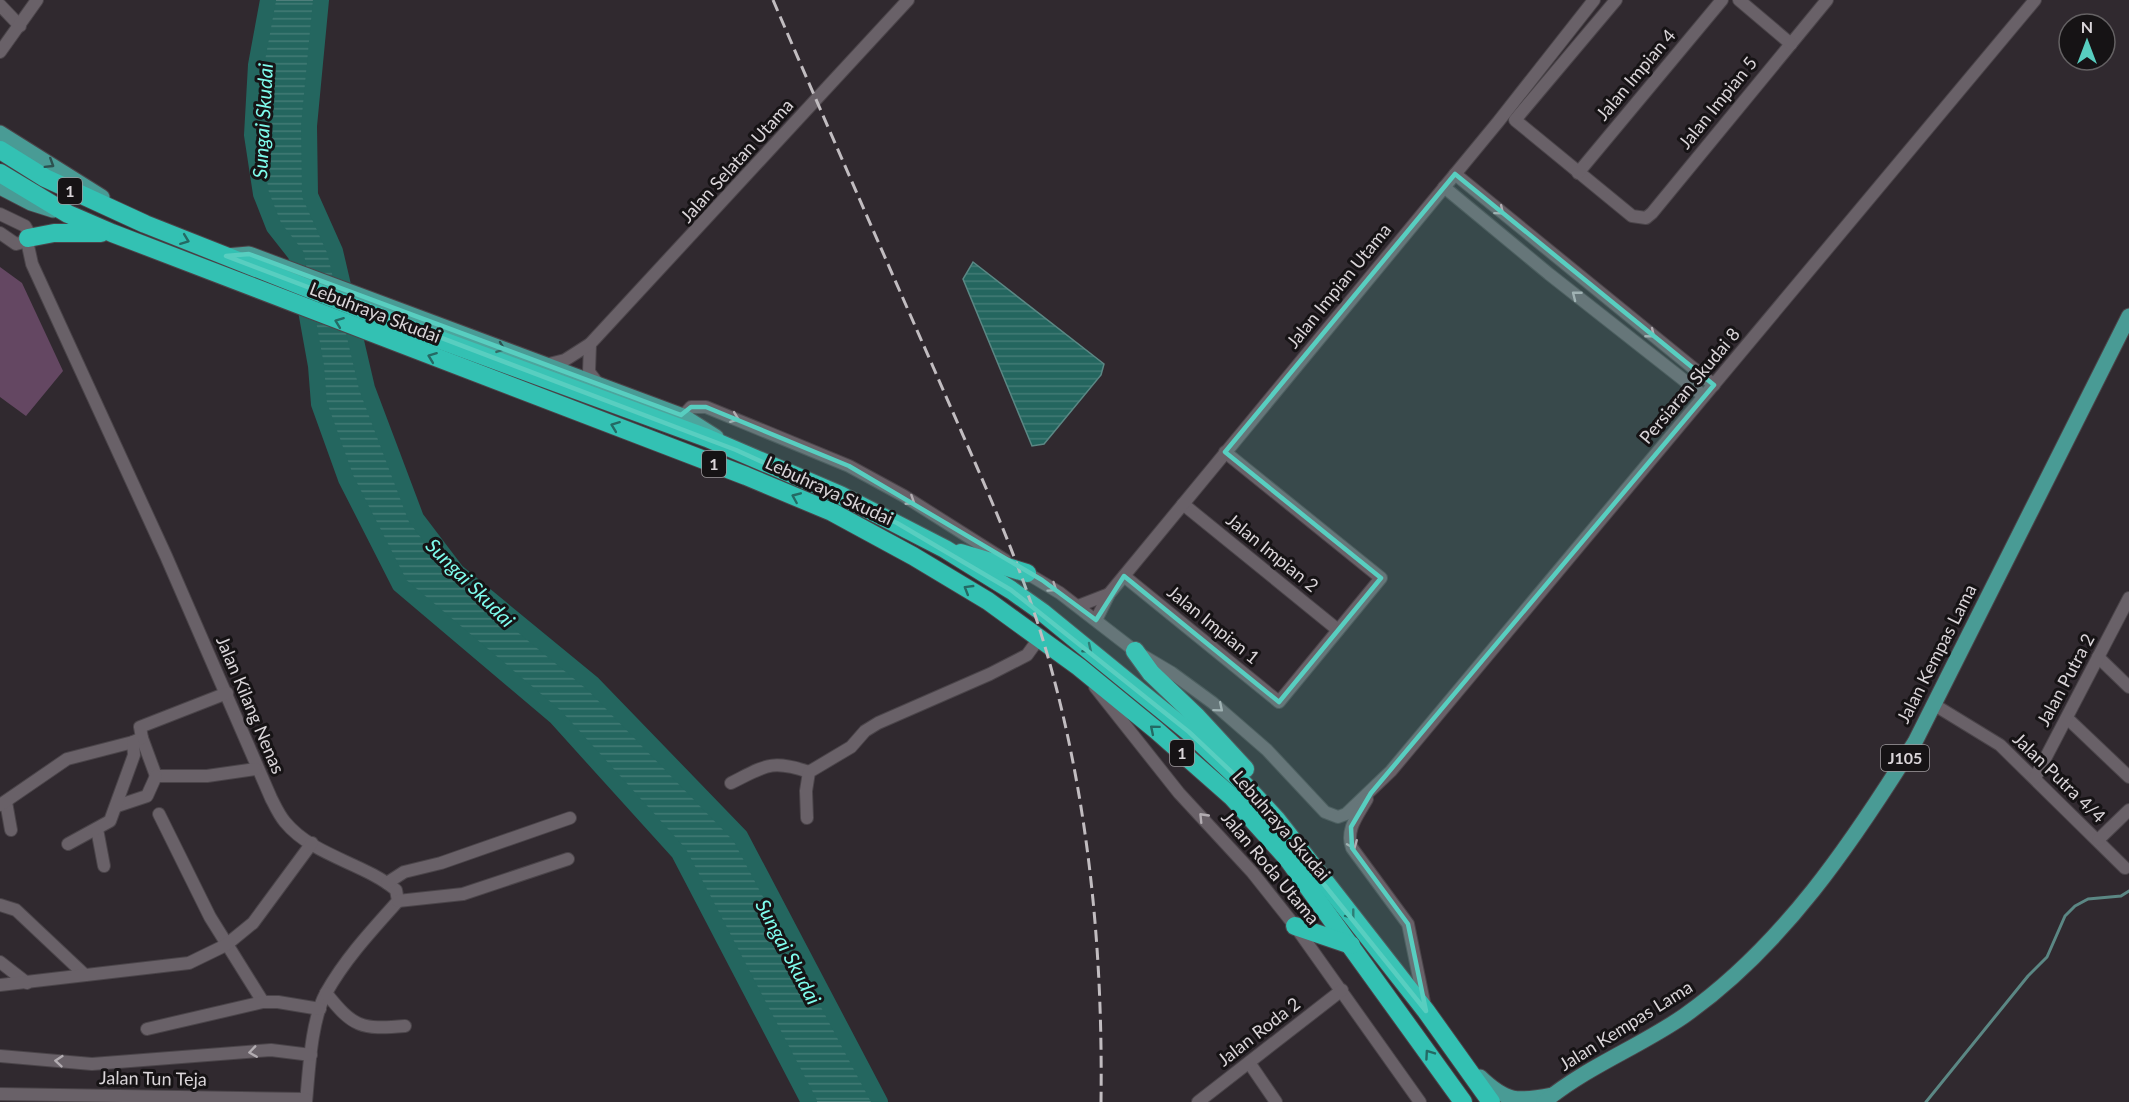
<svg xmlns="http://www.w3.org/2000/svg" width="2129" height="1102" font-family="Lato,sans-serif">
  <defs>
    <pattern id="water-rules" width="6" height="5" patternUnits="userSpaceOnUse" patternTransform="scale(1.5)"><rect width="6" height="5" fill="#24665f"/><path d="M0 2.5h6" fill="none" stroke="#437b75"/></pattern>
  </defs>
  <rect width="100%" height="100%" fill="#30292f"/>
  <!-- pitch -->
  <polygon fill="#644762" points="0,267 22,283 63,371 26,416 0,397"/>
  <!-- water -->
  <g fill="url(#water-rules)" stroke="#5b8784" stroke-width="1.5">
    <polygon points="268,0 321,0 309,126 310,195 335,251 367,388 416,518 457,572 593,684 740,836 880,1102 809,1102 679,853 556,717 400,585 346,479 319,404 316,366 296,255 274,227 261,194 252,135 256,65"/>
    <polygon points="973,262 1104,364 1101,375 1044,444 1032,446 963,279"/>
  </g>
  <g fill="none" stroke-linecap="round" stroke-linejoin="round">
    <!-- stream -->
    <polyline stroke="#5b8784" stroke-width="3" points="1926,1102 2028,976 2047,957 2065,916 2075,906 2088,899 2121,896 2129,891"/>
    <!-- river -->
    <g stroke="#24665f" stroke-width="16">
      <polyline points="268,0 256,65 252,135 261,194 274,227 296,255 316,366 319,404 346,479 400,585 556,717 679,853 809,1102"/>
      <polyline points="321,0 309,126 310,195 335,251 367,388 416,518 457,572 593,684 740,836 880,1102"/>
    </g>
    <!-- minor casing -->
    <g stroke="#4a4449" stroke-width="14">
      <g id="minor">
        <polyline points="1616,0 1515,120 1632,216 1646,218 1652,213 1827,0"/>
        <polyline points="1739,0 1791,44"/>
        <polyline points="0,5 20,26"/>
        <polyline points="0,52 37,0"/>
        <polyline points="1578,173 1722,0"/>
        <polyline points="1455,174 1714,385"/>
        <polyline points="1444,187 1549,274 1704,396"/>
        <polyline points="0,214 25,226 29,233 27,241 16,244 0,233"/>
        <path d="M27,241L32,264L166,556L271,798C275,806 279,815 285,822C313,856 364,863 396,890L398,901C372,930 345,959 326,993C311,1020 309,1071 306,1102"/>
        <polyline points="590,344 589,372 599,385"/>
        <polyline points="545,365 565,360 590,344 908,0"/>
        <polyline points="683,416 691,407 706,407 849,466 904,496 1005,560"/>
        <polyline points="1183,504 1338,630"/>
        <polyline points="1020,569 1060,593 1135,651 1172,673 1213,703 1267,750 1325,812 1338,817 1346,814 1391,771 2035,0"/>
        <polyline points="1124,576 1279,702 1381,578 1225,452"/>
        <polyline points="1078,606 1109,594"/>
        <polyline points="1096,620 1109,594 1498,122 1594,0"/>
        <polyline points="2098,657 2129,687"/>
        <polyline points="1095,687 1179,793 1252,872 1295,926 1420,1102"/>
        <polyline points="1933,704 2000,745 2125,868"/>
        <polyline points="2067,718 2129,777"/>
        <polyline points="142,738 156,776 207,776 256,769"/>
        <polyline points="2035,778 2129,598"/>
        <path d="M731,783C765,766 771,759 809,772"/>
        <path d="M1367,799C1358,815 1345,830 1352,848L1408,924L1424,1002"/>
        <polyline points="6,802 11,830"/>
        <polyline points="0,805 67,759 133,742 142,738 140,727 227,693"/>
        <polyline points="117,806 147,796 156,776"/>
        <polyline points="159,814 210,917 263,1002"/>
        <polyline points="807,818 806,791 809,772 851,747 865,731 878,723 990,674 1027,655 1040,637"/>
        <polyline points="97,829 104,866"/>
        <polyline points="2098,840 2129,810"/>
        <polyline points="68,844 110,821 134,755 133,742"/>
        <polyline points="387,883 404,872 441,863 570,818"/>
        <polyline points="398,901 463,894 568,859"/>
        <polyline points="0,905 16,910 85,975"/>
        <polyline points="0,962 27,983"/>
        <polyline points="0,985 189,963 226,945 253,923 312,843"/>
        <path d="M326,993C353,1027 361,1030 405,1026"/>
        <polyline points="147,1029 263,1002 278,1002 320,1009"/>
        <polyline points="0,1056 92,1064 271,1050 311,1055"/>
        <polyline points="1250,1064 1276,1102"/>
        <polyline points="0,1094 306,1099"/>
        <polyline points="1198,1102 1342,990"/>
      </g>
    </g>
    <!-- major casing -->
    <g stroke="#4a4449" stroke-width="17">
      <g id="major">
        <polyline points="0,133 102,197"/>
        <polyline points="0,187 31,203 53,210"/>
        <polyline points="226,256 249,254 683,416 716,437"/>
        <path d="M1480,1077C1506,1102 1517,1102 1552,1095"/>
        <path d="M1544,1102C1586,1067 1639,1047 1684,1016C1783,946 1852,843 1915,742L2129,316"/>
      </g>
    </g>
    <!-- highway casing -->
    <g stroke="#4a4449" stroke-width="20">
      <g id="highway">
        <polyline points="0,150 45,178 145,224 405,327 707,438 840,495 945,549 1011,590 1042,612 1189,732 1239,779 1276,819 1426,1011 1491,1102"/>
        <polyline points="0,173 68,214 112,233 746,476 832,512 913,556 988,601 1079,667 1156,730 1232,797 1287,858 1463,1102"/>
        <polyline points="28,238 54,233 101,233"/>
        <polyline points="961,553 1027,573"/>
        <polyline points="1135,651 1151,673 1197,717 1245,769"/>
        <polyline points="1295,926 1351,945"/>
      </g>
    </g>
    <!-- minor -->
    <use href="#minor" stroke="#696168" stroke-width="12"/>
    <!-- major -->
    <use href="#major" stroke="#499b95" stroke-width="15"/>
    <!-- highway -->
    <use href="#highway" stroke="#33c1b3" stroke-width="18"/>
    <!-- rail -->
    <path stroke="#c1bcc0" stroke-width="3" stroke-dasharray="12 6" stroke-linecap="butt" d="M773,0C826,123 880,246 934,369C975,464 1020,558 1048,657C1089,802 1103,952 1101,1102"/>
  </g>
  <!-- one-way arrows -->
  <defs><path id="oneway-chevron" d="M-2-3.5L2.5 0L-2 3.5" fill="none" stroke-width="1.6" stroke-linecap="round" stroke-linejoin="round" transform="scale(1.5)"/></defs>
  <g stroke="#2d504f">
    <use href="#oneway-chevron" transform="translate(50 164) rotate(32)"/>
    <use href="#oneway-chevron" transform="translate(501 348) rotate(20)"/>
  </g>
  <g stroke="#b2acb1">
    <use href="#oneway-chevron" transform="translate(1500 211) rotate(40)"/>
    <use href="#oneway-chevron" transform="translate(1576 295) rotate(-142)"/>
    <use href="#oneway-chevron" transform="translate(1651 334) rotate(39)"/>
    <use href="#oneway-chevron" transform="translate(735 418) rotate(21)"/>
    <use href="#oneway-chevron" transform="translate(911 501) rotate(33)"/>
    <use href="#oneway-chevron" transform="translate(1053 588) rotate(35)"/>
    <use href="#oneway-chevron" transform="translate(1219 708) rotate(40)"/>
    <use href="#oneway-chevron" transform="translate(1203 817) rotate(-134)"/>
    <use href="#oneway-chevron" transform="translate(1353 845) rotate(68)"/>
    <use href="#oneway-chevron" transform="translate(253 1052) rotate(172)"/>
    <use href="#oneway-chevron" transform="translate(59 1061) rotate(-175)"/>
  </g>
  <g stroke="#246a64">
    <use href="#oneway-chevron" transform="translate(185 240) rotate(21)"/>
    <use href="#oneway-chevron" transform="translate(339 322) rotate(-159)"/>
    <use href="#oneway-chevron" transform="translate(432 357) rotate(-159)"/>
    <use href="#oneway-chevron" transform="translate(615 426) rotate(-159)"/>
    <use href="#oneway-chevron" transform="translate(796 497) rotate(-157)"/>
    <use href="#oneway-chevron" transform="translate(968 589) rotate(-149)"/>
    <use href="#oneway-chevron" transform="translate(1088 649) rotate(39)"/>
    <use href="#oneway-chevron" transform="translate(1154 729) rotate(-140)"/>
    <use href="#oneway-chevron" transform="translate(1351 915) rotate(52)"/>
    <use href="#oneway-chevron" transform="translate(1429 1054) rotate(-125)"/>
  </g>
  <!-- marked area -->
  <path fill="#58cec0" fill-opacity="0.2" stroke="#58cec0" stroke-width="4.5" stroke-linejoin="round" d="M1455,174L1714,385L1371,793L1351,827L1352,848L1408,924L1426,1011L1239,779L1189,732L1011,590L897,523L736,450L226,256L249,254L681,415L691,407H706L849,466L1042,580L1096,620L1124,576L1279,702L1381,578L1225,452Z"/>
  <g text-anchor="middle" stroke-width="6" stroke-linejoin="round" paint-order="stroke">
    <!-- shield labels -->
    <g fill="#161315" stroke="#9f9b9e" stroke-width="1.5">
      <rect x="58" y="178" width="24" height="26" rx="4.5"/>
      <rect x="702" y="451" width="24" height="26" rx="4.5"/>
      <rect x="1170" y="740" width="24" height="26" rx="4.5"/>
      <rect x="1881" y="745" width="48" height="26" rx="4.5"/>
    </g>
    <g font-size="16" font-weight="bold" fill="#dad5d9">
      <text x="70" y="197">1</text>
      <text x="714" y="470">1</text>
      <text x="1182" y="759">1</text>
      <text x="1905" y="764">J105</text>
    </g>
    <!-- street labels -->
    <g font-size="18" fill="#dad5d9" stroke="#161315">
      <text transform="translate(1636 75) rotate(-50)" y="6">Jalan Impian 4</text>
      <text transform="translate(1718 103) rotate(-51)" y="6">Jalan Impian 5</text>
      <text transform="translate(737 161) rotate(-48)" y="6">Jalan Selatan Utama</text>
      <text transform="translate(1339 286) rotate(-51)" y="6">Jalan Impian Utama</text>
      <text transform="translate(375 313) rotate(21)" y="6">Lebuhraya Skudai</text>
      <text transform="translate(1690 386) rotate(-50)" y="6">Persiaran Skudai 8</text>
      <text transform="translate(829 491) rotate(25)" y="6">Lebuhraya Skudai</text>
      <text transform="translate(1272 553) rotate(39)" y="6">Jalan Impian 2</text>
      <text transform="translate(1213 625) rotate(39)" y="6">Jalan Impian 1</text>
      <text transform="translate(1937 654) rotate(-63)" y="6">Jalan Kempas Lama</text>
      <text transform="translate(2066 680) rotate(-62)" y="6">Jalan Putra 2</text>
      <text transform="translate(250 705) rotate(67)" y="6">Jalan Kilang Nenas</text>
      <text transform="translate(2059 778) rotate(44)" y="6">Jalan Putra 4/4</text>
      <text transform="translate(1281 826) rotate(49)" y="6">Lebuhraya Skudai</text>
      <text transform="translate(1270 868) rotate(50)" y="6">Jalan Roda Utama</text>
      <text transform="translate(1626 1026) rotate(-32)" y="6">Jalan Kempas Lama</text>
      <text transform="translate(1259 1032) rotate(-38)" y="6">Jalan Roda 2</text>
      <text transform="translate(153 1079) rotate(1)" y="6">Jalan Tun Teja</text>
    </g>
    <!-- water labels -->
    <g font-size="20" font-style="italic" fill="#7ffced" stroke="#161315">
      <text transform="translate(263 121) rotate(-87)" y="7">Sungai Skudai</text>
      <text transform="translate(470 583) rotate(45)" y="7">Sungai Skudai</text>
      <text transform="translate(788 952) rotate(62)" y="7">Sungai Skudai</text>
    </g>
  </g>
  <!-- north arrow -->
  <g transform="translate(2087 42)"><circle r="28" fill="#161315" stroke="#646163" stroke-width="1.5"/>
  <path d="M0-4.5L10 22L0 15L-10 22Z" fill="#58cec0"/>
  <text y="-9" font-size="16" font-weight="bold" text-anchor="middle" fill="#dad5d9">N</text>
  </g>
</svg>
